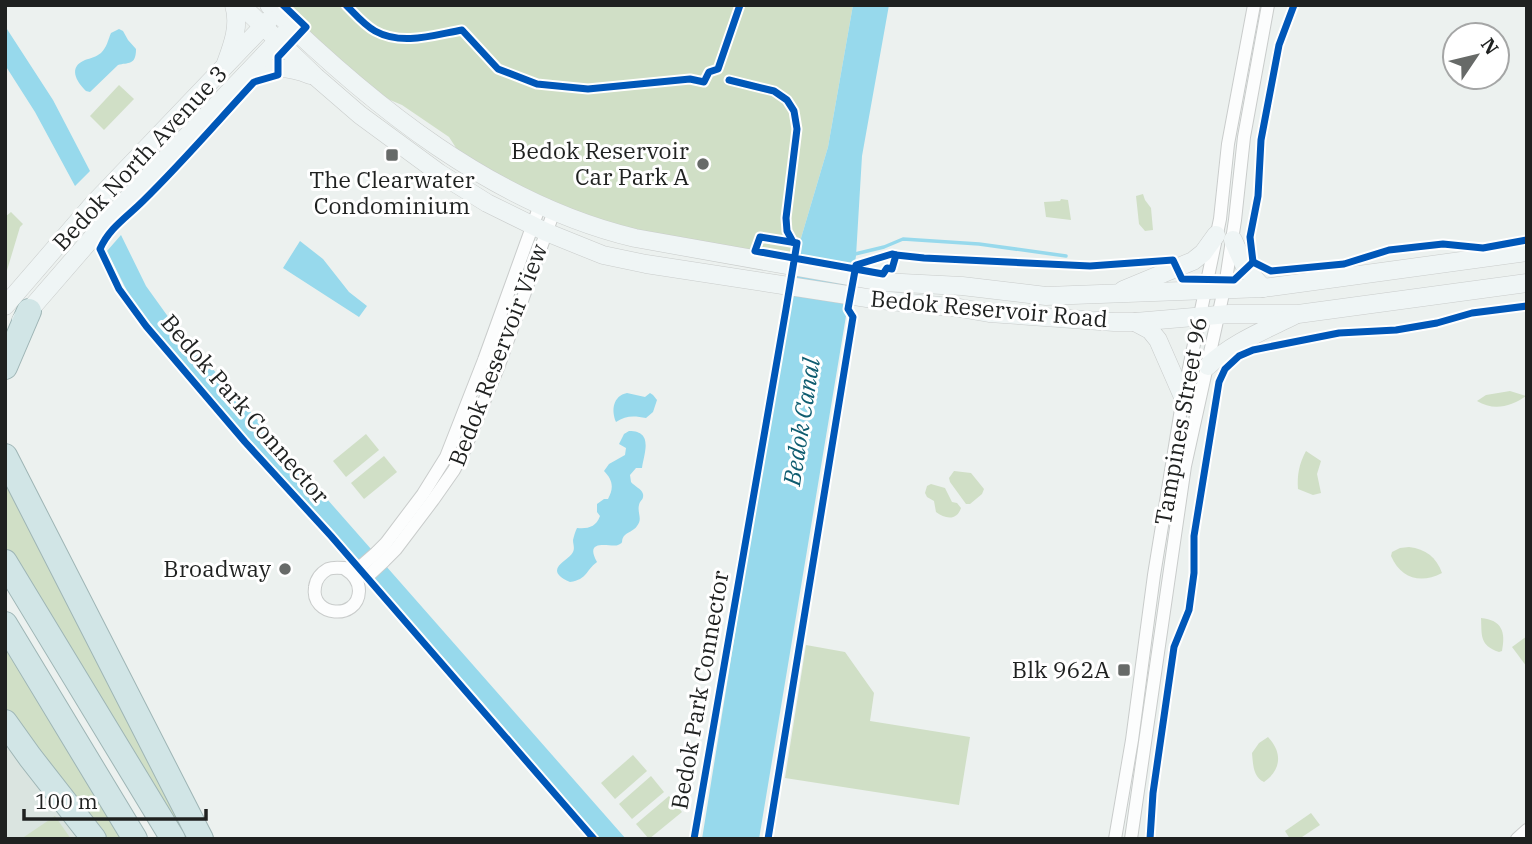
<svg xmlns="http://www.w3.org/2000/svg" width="1532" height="844" font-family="'IBM Plex Serif',serif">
  <rect width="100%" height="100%" fill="#ecf1ef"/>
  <!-- built -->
  <polygon fill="#dae4e0" points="5,739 79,839 5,839"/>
  <!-- green -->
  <g fill="#d0dfc6">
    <polygon points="275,5 853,5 828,147 796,255 766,250 765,257 636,234 558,208 462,157 449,137 402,105 371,92"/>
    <polygon points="119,85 134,99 104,130 90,116"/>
    <polygon points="1143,194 1145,200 1151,208 1153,230 1145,231 1139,224 1136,196"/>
    <polygon points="1061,199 1068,200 1071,220 1046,217 1044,202 1060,201"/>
    <polygon points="11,212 23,224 20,227 5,277 5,217"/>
    <path d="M1510,391L1526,396C1511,407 1493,411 1477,401L1486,395Z"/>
    <polygon points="366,434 379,450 346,477 333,461"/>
    <path d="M1306,451L1321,461L1317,474L1321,493L1313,495L1298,489C1297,475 1299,464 1306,451Z"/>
    <polygon points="5,456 202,839 174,839 5,561"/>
    <polygon points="384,456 397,472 364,499 351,483"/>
    <polygon points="954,471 971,473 984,489 982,494 970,504 966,504 950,482 949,478"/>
    <path d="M931,484L945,488L952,502L957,503L961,508C957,521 945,519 936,512L934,501L927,497L925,493L927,486Z"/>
    <path d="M1409,547C1426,549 1436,557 1442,573C1421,584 1401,579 1391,556L1392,552L1400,548Z"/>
    <path d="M1481,618C1502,620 1506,632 1502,651L1499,652C1479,645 1482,635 1481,618Z"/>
    <polygon points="5,625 134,839 95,839 5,719"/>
    <polygon points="1527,636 1527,667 1512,647"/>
    <polygon points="806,645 845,652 874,693 870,721 970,737 959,805 785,778"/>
    <path d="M1268,737C1283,753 1281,770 1264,782C1253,777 1253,764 1252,753L1259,743Z"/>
    <polygon points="633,755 647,771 615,799 601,783"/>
    <polygon points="651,776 664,792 632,819 619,804"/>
    <polygon points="669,796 682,812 649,839 636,824"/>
    <polygon points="1311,813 1320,825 1299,839 1290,839 1285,831"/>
    <polygon points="55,816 71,839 21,839"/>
  </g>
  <!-- water -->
  <g fill="#97d9ec">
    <polygon points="853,5 889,5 862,156 856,256 759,839 702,839 796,255 828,147"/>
    <polygon points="5,26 53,100 90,171 75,186 35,112 5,65"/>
    <path d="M119,29L123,31L128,40L136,49C136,66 128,62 118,65L90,92L86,91C76,81 68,67 85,60C91,58 96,57 101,53C107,47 108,40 111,33Z"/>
    <polygon points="121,235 146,286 174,325 626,839 596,839 357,563 159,338 131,299 107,251"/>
    <polygon points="300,241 323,259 349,292 367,306 359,317 283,268"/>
    <path d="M627,393L645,397L650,393L653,395L657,400L653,412L646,418C635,416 626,415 616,422C611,410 613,396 627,393Z"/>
    <path d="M629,431C654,431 644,453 642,468H636L630,475L631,482C634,486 642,489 643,494C644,500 640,500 639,505C637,513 643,519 637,526C634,531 627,532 624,536C620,542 625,542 618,545C612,548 583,537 597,562C585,571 588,579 570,582C541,569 569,561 573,552C575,548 573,544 573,540C574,536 575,532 577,528C588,529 596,527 600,516L597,512V504L604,499H608C614,488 613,480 604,471L609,464L625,455L626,448L619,444L624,434Z"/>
  </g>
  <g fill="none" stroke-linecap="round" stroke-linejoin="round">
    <!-- stream -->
    <polyline stroke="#97d9ec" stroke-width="3.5" points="855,254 884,247 903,239 979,244 1066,256"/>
    <!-- minor casing -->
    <g stroke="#c9cccb" stroke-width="14">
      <g id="minor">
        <polyline points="376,553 386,543 423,494 446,457 484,360 540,205"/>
        <polyline points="383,562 396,549 433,500 454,470 464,451 499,365 554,211"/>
        <path d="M345,569C353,574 359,581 359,591C358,621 310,617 315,587C316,579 321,573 328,569C338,565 349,571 360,567"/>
        <polyline points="1115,839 1132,740 1154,575 1183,397 1220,219 1228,144 1254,5"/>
        <polyline points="1131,839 1185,466 1226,280 1235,220 1244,137 1268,5"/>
        <polyline points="1517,839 1527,830"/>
      </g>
    </g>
    <!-- secondary casing -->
    <g stroke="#c9cccb" stroke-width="19">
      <g id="secondary">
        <polyline points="241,5 316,77 360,115 439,173 487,203 546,232 603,255 646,264 880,300 960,308 989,313 1114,322 1135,322 1229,314 1298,314 1527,283"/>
        <path d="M269,5C372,106 493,204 635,238L882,282L962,286L1046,296L1263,288L1527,252"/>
        <path d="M226,63C233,44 240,25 234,5"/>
        <path d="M247,73C272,68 285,65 310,75"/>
        <polyline points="1233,240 1246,269 1263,288"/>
        <polyline points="1123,290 1193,261 1203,253 1216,235"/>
        <polyline points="5,306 94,203 269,20"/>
        <polyline points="21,320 112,215 284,34"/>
        <polyline points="1135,322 1150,330 1158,340 1183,397"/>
        <path d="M1208,366C1232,343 1265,330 1295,315"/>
      </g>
    </g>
    <!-- motorway casing -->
    <g stroke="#9eb5b5" stroke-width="26">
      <g id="motorway">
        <polyline points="5,367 29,311"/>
        <polyline points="5,456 201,839"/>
        <polyline points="5,562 173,839"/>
        <polyline points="5,624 135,839"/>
        <polyline points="5,722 30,757 94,839"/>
      </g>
    </g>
    <!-- minor -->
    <use href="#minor" stroke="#fcfdfd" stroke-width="12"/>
    <!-- secondary -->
    <use href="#secondary" stroke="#eff5f5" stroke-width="18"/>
    <!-- motorway -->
    <use href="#motorway" stroke="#d1e5e6" stroke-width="24"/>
    <!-- minor-bridge casing -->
    <g stroke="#c9cccb" stroke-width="14" stroke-linecap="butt">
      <g id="minor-bridge">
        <polyline points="360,567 376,553"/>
        <polyline points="368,576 383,562"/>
      </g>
    </g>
    <!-- minor-bridge -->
    <use href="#minor-bridge" stroke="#fcfdfd" stroke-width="12"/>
    <!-- cycleway casing -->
    <g stroke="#fff" stroke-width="11">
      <g id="cycleway">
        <path d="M283,5L306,27L278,57V75L254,82C217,122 182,163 143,201C127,217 109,228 100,249L119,289L146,326L245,442L331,536L594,839"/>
        <path d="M346,5C355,14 364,25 375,31C402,46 434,35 462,30L498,69L537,84L588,89L690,79L704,82L709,72L718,69L740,5"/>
        <polyline points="729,80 774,91 787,100 794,111 797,129 786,218 787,231 793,242"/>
        <polyline points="896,255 924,258 1090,266 1173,260 1182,279 1234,280 1253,262"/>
        <polyline points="1253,262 1271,271 1344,264 1389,250 1443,244 1483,248 1527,240"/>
        <polyline points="1253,262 1250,237 1258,196 1261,140 1279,45 1294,5"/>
        <polyline points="694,839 786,309 797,243 760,237 755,251 766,253 883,274 887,268 892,269 896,255 892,254 856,265 848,309 853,317 768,839"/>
        <polyline points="1150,839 1153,793 1174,647 1189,610 1194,573 1194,536 1219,382 1225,369 1239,356 1253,350 1339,333 1396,330 1437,323 1472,313 1527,306"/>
      </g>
    </g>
    <!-- cycleway -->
    <use href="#cycleway" stroke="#0057b8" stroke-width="7"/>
  </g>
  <!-- markers -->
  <g fill="#676a68" stroke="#fff" stroke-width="2.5">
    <rect x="385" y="148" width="14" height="14" rx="3.5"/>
    <circle cx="703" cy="164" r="7"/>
    <circle cx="285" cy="569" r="7"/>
    <rect x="1117" y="663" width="14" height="14" rx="3.5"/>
  </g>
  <g text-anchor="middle" stroke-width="6" stroke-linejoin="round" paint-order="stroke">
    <!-- poi labels -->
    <g font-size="23" fill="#1f2120" stroke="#fff" text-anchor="end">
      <text x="689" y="159">Bedok Reservoir<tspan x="689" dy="26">Car Park A</tspan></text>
      <text x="392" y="188" text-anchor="middle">The Clearwater<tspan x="392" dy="26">Condominium</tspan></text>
      <text x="271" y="577">Broadway</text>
      <text x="1110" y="678">Blk 962A</text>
    </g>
    <!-- street labels -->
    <g font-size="23" fill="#1f2120" stroke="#fff">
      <text transform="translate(140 158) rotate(-47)" y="8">Bedok North Avenue 3</text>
      <text transform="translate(989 309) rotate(5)" y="8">Bedok Reservoir Road</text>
      <text transform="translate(498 355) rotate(-69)" y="8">Bedok Reservoir View</text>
      <text transform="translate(245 409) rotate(49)" y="8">Bedok Park Connector</text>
      <text transform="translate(1181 421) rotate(-80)" y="8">Tampines Street 96</text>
      <text transform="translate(700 690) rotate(-80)" y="8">Bedok Park Connector</text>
    </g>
    <!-- water labels -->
    <g font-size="24" font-style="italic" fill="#0e5c6f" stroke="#fff">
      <text transform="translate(802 422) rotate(-81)" y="8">Bedok Canal</text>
    </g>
  </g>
  <!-- border -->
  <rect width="1532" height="844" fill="none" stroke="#1f2120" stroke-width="14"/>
  <!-- north arrow -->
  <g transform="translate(1476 56) rotate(55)"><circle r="33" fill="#ffffff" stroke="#a5a6a6" stroke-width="2"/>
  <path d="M0-5L12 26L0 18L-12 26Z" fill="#676a68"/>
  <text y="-10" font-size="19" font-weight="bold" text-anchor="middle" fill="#1f2120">N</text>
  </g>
  <!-- scale -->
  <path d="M24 809v10h182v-10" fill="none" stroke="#1f2120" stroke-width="3.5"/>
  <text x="35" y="809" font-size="21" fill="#1f2120" stroke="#ffffff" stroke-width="5" paint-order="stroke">100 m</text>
</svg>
